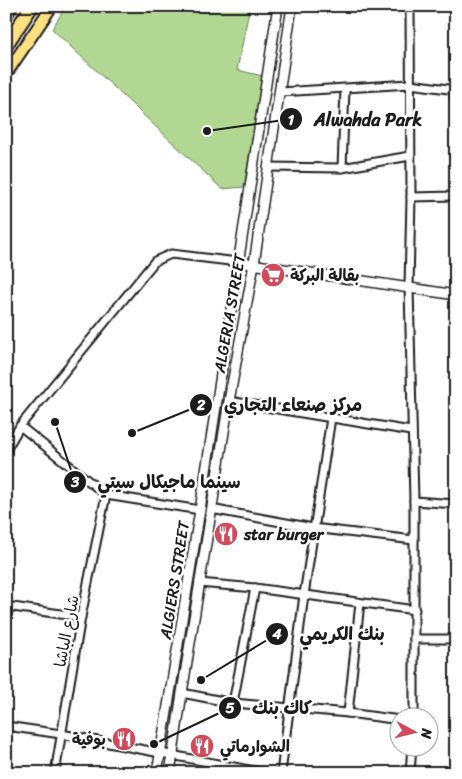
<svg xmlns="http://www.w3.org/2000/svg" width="462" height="779" font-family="Sriracha,'Playpen Sans Arabic',sans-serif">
  <rect width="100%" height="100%" fill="#fff"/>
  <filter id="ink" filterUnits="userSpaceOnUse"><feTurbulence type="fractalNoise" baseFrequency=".02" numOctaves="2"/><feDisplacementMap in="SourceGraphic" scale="10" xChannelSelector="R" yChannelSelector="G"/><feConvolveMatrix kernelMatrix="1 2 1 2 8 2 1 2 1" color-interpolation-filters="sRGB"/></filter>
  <g filter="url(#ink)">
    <!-- green -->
    <polygon fill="#b1d792" stroke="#667a57" points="66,6 250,6 237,70 263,76 244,187 222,189 52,29"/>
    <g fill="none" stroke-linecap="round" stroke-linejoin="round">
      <!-- street casing -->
      <g stroke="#1c1c1c" stroke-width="11">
        <g id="street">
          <polyline points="410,6 411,197 409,287 414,501 414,716"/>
          <polyline points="454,91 456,110"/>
          <polyline points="280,92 410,84 456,90"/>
          <polyline points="268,167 342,168 410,156"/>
          <polyline points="342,168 345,89"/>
          <polyline points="411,197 456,196"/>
          <polyline points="229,401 411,431"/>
          <polyline points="20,426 106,495 200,510"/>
          <polyline points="6,450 20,426 155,261 171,254 238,262"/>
          <polyline points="414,501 456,504"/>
          <polyline points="211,509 313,528 414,540"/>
          <polyline points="199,583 255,588 415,610"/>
          <polyline points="6,606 81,617"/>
          <polyline points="414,639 456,639"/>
          <polyline points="182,693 233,703 348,713 400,720"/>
          <polyline points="233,703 255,588"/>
          <polyline points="348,713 360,603"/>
          <polyline points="6,726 61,734 265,773"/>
          <polyline points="55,773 81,617 106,495"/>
          <polyline points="281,773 304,595 331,418"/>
          <polyline points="410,773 412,746"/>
        </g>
      </g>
      <!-- secondary casing -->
      <g stroke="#1c1c1c" stroke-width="12">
        <g id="secondary">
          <polyline points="238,262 456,295"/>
          <polyline points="157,773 200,510 278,6"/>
          <polyline points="170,773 182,693 229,401 254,264 292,6"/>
        </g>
      </g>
      <!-- primary casing -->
      <g stroke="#1c1c1c" stroke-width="14">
        <polyline id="primary" points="6,74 52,6"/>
      </g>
      <!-- highway casing -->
      <g stroke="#1c1c1c" stroke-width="16">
        <g id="highway">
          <polyline points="6,14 11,6"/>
          <polyline points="6,45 32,6"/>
        </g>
      </g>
      <!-- street -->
      <use href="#street" stroke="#fff" stroke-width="7"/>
      <!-- secondary -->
      <use href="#secondary" stroke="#fff" stroke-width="9"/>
      <!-- primary -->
      <use href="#primary" stroke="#fde080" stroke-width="10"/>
      <!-- highway -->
      <use href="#highway" stroke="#fde080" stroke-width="12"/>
    </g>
  </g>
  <!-- icons -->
  <defs>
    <g id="supermarket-disc" transform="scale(1.25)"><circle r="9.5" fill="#d1495b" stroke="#fff"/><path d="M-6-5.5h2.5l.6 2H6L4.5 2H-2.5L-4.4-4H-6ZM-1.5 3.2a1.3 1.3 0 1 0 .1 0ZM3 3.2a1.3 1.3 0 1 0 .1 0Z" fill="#fff"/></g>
    <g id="restaurant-disc" transform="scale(1.25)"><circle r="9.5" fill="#d1495b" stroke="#fff"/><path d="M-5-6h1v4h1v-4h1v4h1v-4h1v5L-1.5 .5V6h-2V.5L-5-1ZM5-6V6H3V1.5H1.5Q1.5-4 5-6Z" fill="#fff"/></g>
  </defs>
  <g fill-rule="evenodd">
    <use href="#supermarket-disc" x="273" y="275"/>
    <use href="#restaurant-disc" x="226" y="534"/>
    <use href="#restaurant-disc" x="124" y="739"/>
    <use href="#restaurant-disc" x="202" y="746"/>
  </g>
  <g text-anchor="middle" stroke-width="5" stroke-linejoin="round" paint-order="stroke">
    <!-- poi labels -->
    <g font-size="16" font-weight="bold" fill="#1c1c1c" stroke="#fff" text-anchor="start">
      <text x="290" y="281">بقالة البركة</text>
      <text x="244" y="540">star burger</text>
      <text x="106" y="745" text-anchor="end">بوفية</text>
      <text x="220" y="752">الشوارماتي</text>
    </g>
    <!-- street labels -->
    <g font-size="16" fill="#1c1c1c" stroke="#fff">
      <text transform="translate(229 313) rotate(-80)" y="6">ALGERIA STREET</text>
      <text transform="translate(174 580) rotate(-81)" y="6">ALGIERS STREET</text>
      <text transform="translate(66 631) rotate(-79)" y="6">شارع الباشا</text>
    </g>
  </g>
  <!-- callouts -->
  <path fill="none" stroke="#1c1c1c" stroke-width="2" d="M207 131L291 119M132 433L201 405M55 422L75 482M201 680L277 634M154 744L230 708"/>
  <g fill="#1c1c1c" stroke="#fff" stroke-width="2">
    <circle cx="207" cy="131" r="5"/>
    <circle cx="132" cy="433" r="5"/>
    <circle cx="55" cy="422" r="5"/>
    <circle cx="201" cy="680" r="5"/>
    <circle cx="154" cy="744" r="5"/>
    <circle cx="291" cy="119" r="12"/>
    <circle cx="201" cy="405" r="12"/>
    <circle cx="75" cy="482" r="12"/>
    <circle cx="277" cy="634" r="12"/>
    <circle cx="230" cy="708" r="12"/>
  </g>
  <g font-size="15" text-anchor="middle" font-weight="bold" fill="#fff">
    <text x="291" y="125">1</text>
    <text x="201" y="410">2</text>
    <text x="75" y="487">3</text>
    <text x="277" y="639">4</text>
    <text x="230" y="713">5</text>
  </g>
  <g font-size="18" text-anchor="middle" font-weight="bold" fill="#1c1c1c" stroke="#fff" stroke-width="5" stroke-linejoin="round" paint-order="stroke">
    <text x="368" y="126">Alwahda Park</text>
    <text x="293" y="411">مركز صنعاء التجاري</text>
    <text x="169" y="488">سينما ماجيكال سيتي</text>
    <text x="342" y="640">بنك الكريمي</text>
    <text x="282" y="714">كاك بنك</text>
  </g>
  <!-- margin -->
  <rect width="462" height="779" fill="none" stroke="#fff" stroke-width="25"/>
  <rect x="12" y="12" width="437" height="754" fill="none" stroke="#1c1c1c" stroke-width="2" filter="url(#ink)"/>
  <!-- north arrow -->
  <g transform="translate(414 732) rotate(97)"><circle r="24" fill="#ffffff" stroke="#a4a4a4"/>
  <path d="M0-4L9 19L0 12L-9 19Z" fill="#d1495b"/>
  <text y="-8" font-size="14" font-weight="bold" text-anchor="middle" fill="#1c1c1c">N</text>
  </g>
</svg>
